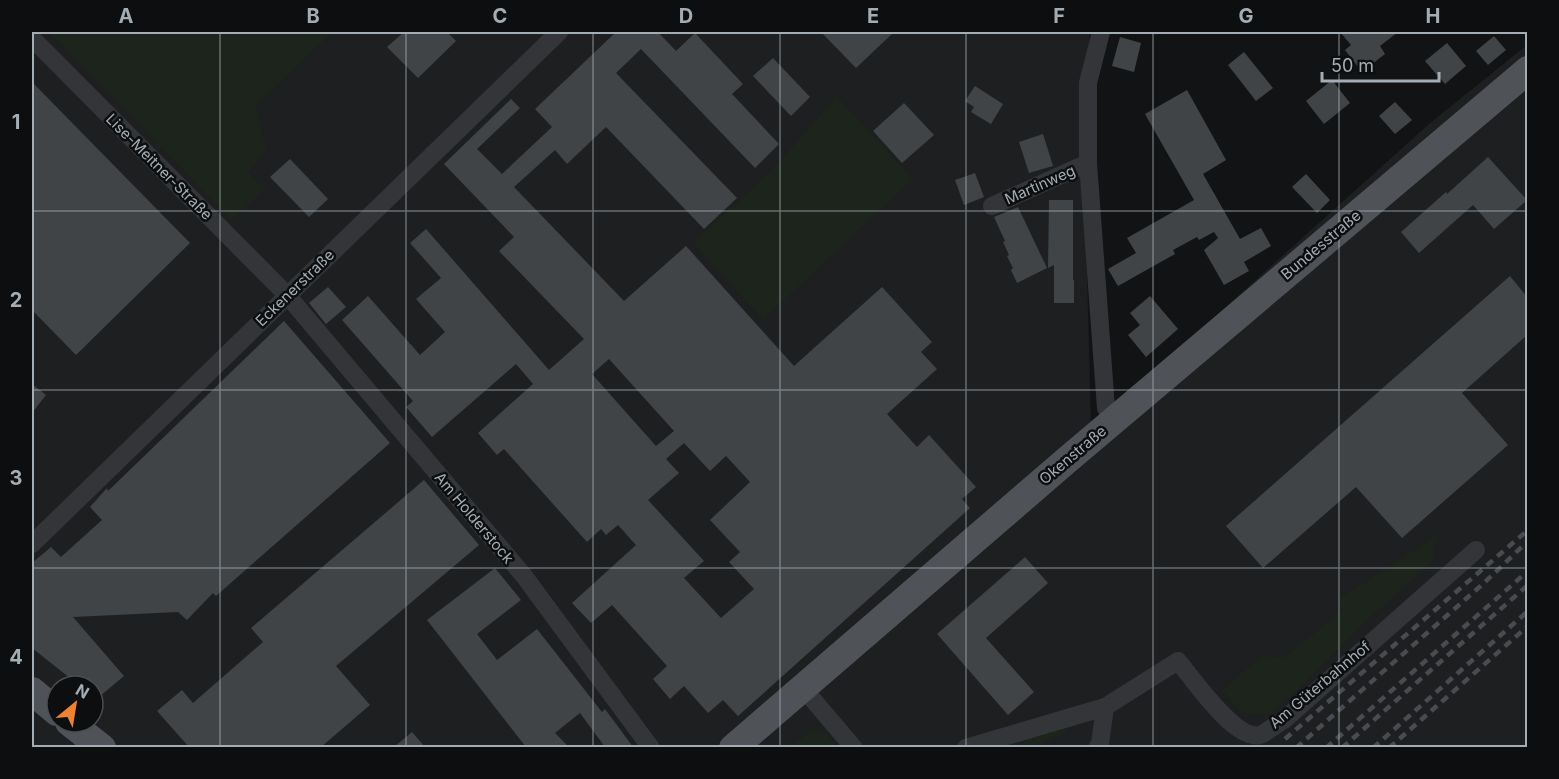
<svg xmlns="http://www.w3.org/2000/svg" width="1559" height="779" font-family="Inter,sans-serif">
  <rect width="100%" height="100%" fill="#121314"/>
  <!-- built -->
  <path fill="#1e1f21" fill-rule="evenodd" d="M32,32H1090L1083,118L1091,428L1429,124L1527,45V747H32ZM57,686H93V722H57Z"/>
  <!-- green -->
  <g fill="#1d241c">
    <polygon points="49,32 333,32 256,105 266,151 248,172 265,189 232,220"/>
    <polygon points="837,96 913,179 763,320 693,243 773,169"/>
    <polygon points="1436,536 1433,561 1360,627 1303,685 1269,714 1251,715 1240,711 1222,690 1262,656 1283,658 1342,611 1339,599"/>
    <polygon points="1064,724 1065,733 1036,747 986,748"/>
    <polygon points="811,730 827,734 839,747 790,747"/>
  </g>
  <!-- building -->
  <g fill="#414447" fill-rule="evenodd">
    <polygon points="404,32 447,32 456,41 418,78 387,47"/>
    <path d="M616,32H658L676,51L695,33L743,84L732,94L779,144L755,168L641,49L616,73L737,198L704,229L606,127L567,164L555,150L514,187L624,301L686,246L794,366L882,287L932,342L921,352L937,369L887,414L917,447L929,435L976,487L962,499L970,508L738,716L723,700L708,713L684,686L670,699L653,679L667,666L612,605L591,623L572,603L636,545L618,525L606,535L601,529L587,542L504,449L497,455L478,433L533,384L516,364L432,437L406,407L413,401L342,320L368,296L420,355L445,332L416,299L441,278L410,243L426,229L549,370L584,339L499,251L514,237L444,164L511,99L520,108L477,149L502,174L552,127L535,109ZM609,359L674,431L656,446L592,374ZM684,443L710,471L726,456L750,482L710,520L740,552L729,562L754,589L721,618L684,578L704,561L648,500L679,473L666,459Z"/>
    <polygon points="821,32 894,32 856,68"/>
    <polygon points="1340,32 1398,32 1380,46 1385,54 1362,72 1345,50 1351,45"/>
    <polygon points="1494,36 1506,50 1488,65 1476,51"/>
    <polygon points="1120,37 1141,43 1134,72 1112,66"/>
    <polygon points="1447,43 1466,66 1445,84 1425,61"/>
    <polygon points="1244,52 1273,88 1256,101 1228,65"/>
    <polygon points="773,58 810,97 791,116 753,76"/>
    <polygon points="1332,80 1350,103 1324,124 1306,101"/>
    <polygon points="32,82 190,243 76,355 32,310"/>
    <polygon points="975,86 1003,104 991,124 971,112 974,107 965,101"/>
    <polygon points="1187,90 1226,160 1203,174 1240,239 1261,228 1271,246 1244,262 1249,271 1224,285 1204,250 1218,238 1214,232 1199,240 1197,237 1173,250 1175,254 1118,286 1108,269 1136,253 1127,238 1194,200 1145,114"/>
    <polygon points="1395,102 1412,120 1395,134 1379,116"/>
    <polygon points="904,103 934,135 902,163 873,131"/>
    <polygon points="1043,134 1053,166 1029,173 1019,142"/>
    <polygon points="1488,157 1527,200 1494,229 1473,205 1419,253 1401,232 1446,192 1447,194"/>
    <polygon points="290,159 328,199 309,217 270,177"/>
    <polygon points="975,173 984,197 964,205 955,180"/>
    <polygon points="1306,174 1330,200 1317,213 1292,187"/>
    <polygon points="1049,200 1073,200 1073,280 1074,280 1074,303 1054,303 1054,265 1048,268"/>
    <polygon points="1018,207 1047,268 1017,283 1011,270 1013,268 1007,256 1009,255 1003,242 1005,241 994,217"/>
    <polygon points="1510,276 1527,297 1527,335 1462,393 1508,445 1402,538 1356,487 1263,568 1226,526"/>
    <polygon points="328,287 346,307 326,324 309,303"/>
    <polygon points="1150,296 1178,329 1146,357 1128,335 1140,325 1130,313"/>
    <polygon points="284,321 390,443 216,596 213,593 187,620 178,612 73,617 124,676 93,702 93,686 80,686 32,648 32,563 51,547 61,557 102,520 90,507 107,488 108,491"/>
    <polygon points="32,384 46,395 32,413"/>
    <polygon points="424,480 479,545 336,666 370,705 321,747 189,747 157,711 182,690 193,703 263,642 251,628"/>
    <polygon points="1025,557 1048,583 986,638 1034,692 1008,715 937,634"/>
    <polygon points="495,568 521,600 477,634 497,660 537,629 602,712 605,709 633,747 605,747 580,713 555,733 569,747 526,747 427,620"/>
    <polygon points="412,732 425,747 394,747"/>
  </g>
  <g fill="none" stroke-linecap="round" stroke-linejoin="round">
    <!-- street -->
    <g stroke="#333539" stroke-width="18">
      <polyline points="1101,32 1088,83 1088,163 1106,408 1115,420"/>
      <polyline points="32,38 287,295 524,576 651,748"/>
      <polyline points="992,206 1088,163"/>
      <polyline points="32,544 559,32"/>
      <polyline points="803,688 854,748"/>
      <path d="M966,748L1105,707L1178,661C1193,679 1235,741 1260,735C1266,733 1278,723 1284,720L1476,550"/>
      <polyline points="1097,748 1100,744 1105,707"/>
    </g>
    <!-- primary -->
    <g stroke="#4f5358" stroke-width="28">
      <polyline points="32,691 57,712"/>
      <polyline points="69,722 102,748"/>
      <polyline points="733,748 1067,460 1528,70"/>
    </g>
    <!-- rail -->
    <g stroke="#484c50" stroke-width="4.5" stroke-dasharray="8 6" stroke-linecap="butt">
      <polyline points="1285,739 1528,530"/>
      <polyline points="1296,748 1484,583 1528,541"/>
      <polyline points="1326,748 1528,571"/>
      <polyline points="1342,748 1528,585"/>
      <polyline points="1373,748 1528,611"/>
      <polyline points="1389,748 1528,626"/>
    </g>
  </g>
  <!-- grid -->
  <path fill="none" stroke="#a4adb4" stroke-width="1.5" stroke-opacity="0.55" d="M220,32V748M406,32V748M593,32V748M780,32V748M966,32V748M1153,32V748M1339,32V748M32,211H1528M32,390H1528M32,568H1528"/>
  <g text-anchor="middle" stroke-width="5" stroke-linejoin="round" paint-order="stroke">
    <!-- street labels -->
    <g font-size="15" fill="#a4adb4" stroke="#0d0e0f">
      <text transform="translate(159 167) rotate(45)" y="5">Lise-Meitner-Straße</text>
      <text transform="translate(1040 185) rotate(-24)" y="5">Martinweg</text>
      <text transform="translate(1321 245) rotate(-40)" y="5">Bundesstraße</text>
      <text transform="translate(295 288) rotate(-44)" y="5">Eckenerstraße</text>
      <text transform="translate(1073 455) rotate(-40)" y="5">Okenstraße</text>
      <text transform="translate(474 518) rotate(50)" y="5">Am Holderstock</text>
      <text transform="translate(1320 685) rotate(-40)" y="5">Am Güterbahnhof</text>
    </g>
  </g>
  <!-- border -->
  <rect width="1559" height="779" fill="none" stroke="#0d0e0f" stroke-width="66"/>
  <!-- north arrow -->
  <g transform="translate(75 704) rotate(30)"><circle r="28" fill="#0d0e0f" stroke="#494e51" stroke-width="1.5"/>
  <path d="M0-4.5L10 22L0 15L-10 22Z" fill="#f0812e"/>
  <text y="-9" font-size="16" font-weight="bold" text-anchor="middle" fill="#a4adb4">N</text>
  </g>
  <!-- scale -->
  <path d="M1322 72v9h117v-9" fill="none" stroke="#a4adb4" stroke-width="3"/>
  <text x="1331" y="72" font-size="18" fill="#a4adb4" stroke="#0d0e0f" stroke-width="4.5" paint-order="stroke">50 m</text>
  <rect x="33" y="33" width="1493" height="713" fill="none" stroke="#a4adb4" stroke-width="2"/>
  <g font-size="20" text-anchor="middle" font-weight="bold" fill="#a4adb4">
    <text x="126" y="23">A</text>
    <text x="313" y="23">B</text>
    <text x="500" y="23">C</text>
    <text x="686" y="23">D</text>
    <text x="873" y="23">E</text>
    <text x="1059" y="23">F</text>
    <text x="1246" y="23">G</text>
    <text x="1433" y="23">H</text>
    <text x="16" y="129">1</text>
    <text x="16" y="307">2</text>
    <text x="16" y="485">3</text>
    <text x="16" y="664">4</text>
  </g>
</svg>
